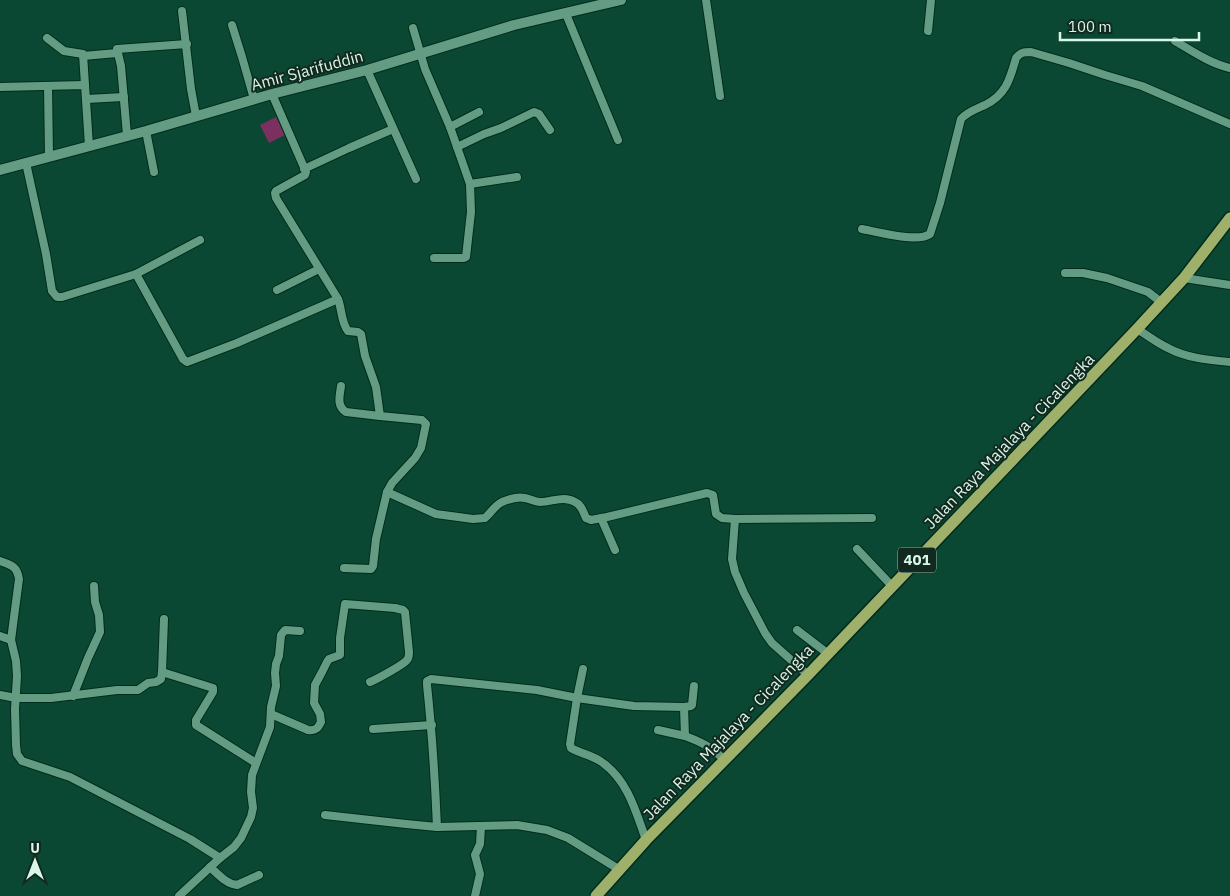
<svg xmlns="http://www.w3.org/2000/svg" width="1230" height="896" font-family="'IBM Plex Sans',sans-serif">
  <rect width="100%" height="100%" fill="#0b4833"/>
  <!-- green -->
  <polygon fill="#7b305f" points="276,117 285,135 269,143 260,125"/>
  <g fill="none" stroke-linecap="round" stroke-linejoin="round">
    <!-- minor casing -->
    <g stroke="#002c1d" stroke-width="10">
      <g id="minor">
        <polyline points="706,0 720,96"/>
        <polyline points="182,11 191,89 196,116"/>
        <polyline points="566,14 618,140"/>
        <polyline points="232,25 242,57 254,99"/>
        <polyline points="413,28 425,69 450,127 470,184 471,212 466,257 464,258 434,258"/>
        <polyline points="928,31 931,0"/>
        <polyline points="47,38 64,51 83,54 85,85"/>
        <path d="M1175,41C1192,51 1211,64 1230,68"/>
        <polyline points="83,56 117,53"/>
        <polyline points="367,70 416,179"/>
        <polyline points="48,86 49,156"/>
        <polyline points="0,87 85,85 89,146"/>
        <path d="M272,94L306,172L305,175L276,191L275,193L276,198L338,299C342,309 341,323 348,331L358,332L361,334L365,356L376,387L380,416L422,420L426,424L421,448L415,458L392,483L387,492L376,539L373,566L371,569L344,568"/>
        <polyline points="86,99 124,97"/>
        <polyline points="450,127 479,112"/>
        <polyline points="146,131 154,172"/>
        <polyline points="127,135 121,66 117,49 187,44"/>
        <polyline points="457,147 484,134 501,128 534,112 539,114 550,130"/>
        <polyline points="26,163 46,254 52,291 57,297 62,297 136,274 200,240"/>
        <polyline points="304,169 349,148 393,129"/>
        <polyline points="470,184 517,177"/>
        <path d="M862,229C877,232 918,243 930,234L940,203L961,119C967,112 976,109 985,105C1006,95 1010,79 1016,58C1021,52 1024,52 1031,52L1069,63L1105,75L1142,86L1230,124"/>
        <polyline points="1065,273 1083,273 1107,278 1148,292 1157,299 1160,303"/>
        <polyline points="136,274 183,359 187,362 237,343 338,299"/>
        <polyline points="1184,278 1230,285"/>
        <polyline points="277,290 319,269"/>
        <path d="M1137,329C1147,335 1157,343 1168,348C1186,358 1209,360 1230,362"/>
        <path d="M341,386C340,395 336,406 346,412L380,416"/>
        <path d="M387,492L436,514L473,519L485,518C491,513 494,506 502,502C509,499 517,496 525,498C530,499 535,502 540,502C552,502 564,495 575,502C582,505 583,512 586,518L591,520L607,517L707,493L713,495L716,514L722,518L735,519L872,518"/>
        <polyline points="601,518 615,550"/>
        <polyline points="735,519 732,559 735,572 744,593 765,633 772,643 808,675"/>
        <polyline points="857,549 892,586"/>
        <path d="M0,561C11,565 17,566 19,579L11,640L16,661L17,676L15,709L16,745L17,754L22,761L70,777L190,839L220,858L179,896"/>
        <polyline points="797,630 827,653"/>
        <polyline points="0,636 11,640"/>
        <path d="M583,669L577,698L570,744L571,748C581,754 593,755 603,763C628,781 636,812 646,840"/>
        <polyline points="162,672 213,688 213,692 196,720 196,725 256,763"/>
        <polyline points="0,695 16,698 51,698 117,690 138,690 148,683 156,682 161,679 162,672 164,619"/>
        <polyline points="73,696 88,658 100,632 99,615 95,602 94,586"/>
        <polyline points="684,707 691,706 692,705 694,686"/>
        <path d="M271,714L308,730C316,731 318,728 321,722L320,714L314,703L315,685L322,672L327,662L329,659L340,655V638L345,604L395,608L403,610L405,612L409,652C409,655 409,658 407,660C403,665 377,679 370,682"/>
        <polyline points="373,729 432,725"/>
        <polyline points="658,730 685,736"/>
        <polyline points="325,815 406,824 437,827 517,825 547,830 568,838 620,870"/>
        <path d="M437,827C435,779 432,732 427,685V681L431,679L537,690L577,698L634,706L684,707L685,736C704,743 710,747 725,760"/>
        <polyline points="220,858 234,847 241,838 251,817 253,808 251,792 252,775 270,727 271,707 276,686 275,673 276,664 279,656 281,635 285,630 300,631"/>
        <path d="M210,867C218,874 226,884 237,885L259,875"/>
        <polyline points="475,896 480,874 475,855 480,844 481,826"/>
      </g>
    </g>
    <!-- secondary casing -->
    <g stroke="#002c1d" stroke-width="12">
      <polyline id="secondary" points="0,170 146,131 272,94 367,70 514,25 621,0"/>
    </g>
    <!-- primary casing -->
    <g stroke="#002c1d" stroke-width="14">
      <polyline id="primary" points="596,896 646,840 808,675 1137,329 1184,278 1230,218"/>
    </g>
    <!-- minor -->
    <use href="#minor" stroke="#649c83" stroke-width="8"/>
    <!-- secondary -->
    <use href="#secondary" stroke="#649c83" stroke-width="10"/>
    <!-- primary -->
    <use href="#primary" stroke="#9fb06b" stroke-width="11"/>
  </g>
  <g text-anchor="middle" stroke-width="4" stroke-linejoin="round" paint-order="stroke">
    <!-- shield labels -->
    <rect fill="#12291f" stroke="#9db8ac" stroke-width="1" x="898" y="547.5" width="38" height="25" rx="4"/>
    <g font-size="15" font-weight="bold" fill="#d9f6e8">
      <text x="917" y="565">401</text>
    </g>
    <!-- street labels -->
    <g font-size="16" fill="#d9f6e8" stroke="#12291f">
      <text transform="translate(307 70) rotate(-15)" y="6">Amir Sjarifuddin</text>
      <text transform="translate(1009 441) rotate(-46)" y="6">Jalan Raya Majalaya - Cicalengka</text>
      <text transform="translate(728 732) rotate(-46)" y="6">Jalan Raya Majalaya - Cicalengka</text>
    </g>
  </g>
  <!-- north arrow -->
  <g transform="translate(35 861)" stroke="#12291f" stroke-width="4" paint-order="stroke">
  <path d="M0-4L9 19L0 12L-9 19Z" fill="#d9f6e8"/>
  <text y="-8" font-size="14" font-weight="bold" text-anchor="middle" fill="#d9f6e8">U</text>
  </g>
  <!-- scale -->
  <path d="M1060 32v8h139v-8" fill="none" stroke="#d9f6e8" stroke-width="2.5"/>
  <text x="1068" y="32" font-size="15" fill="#d9f6e8" stroke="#12291f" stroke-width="4" paint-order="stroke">100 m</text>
</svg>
